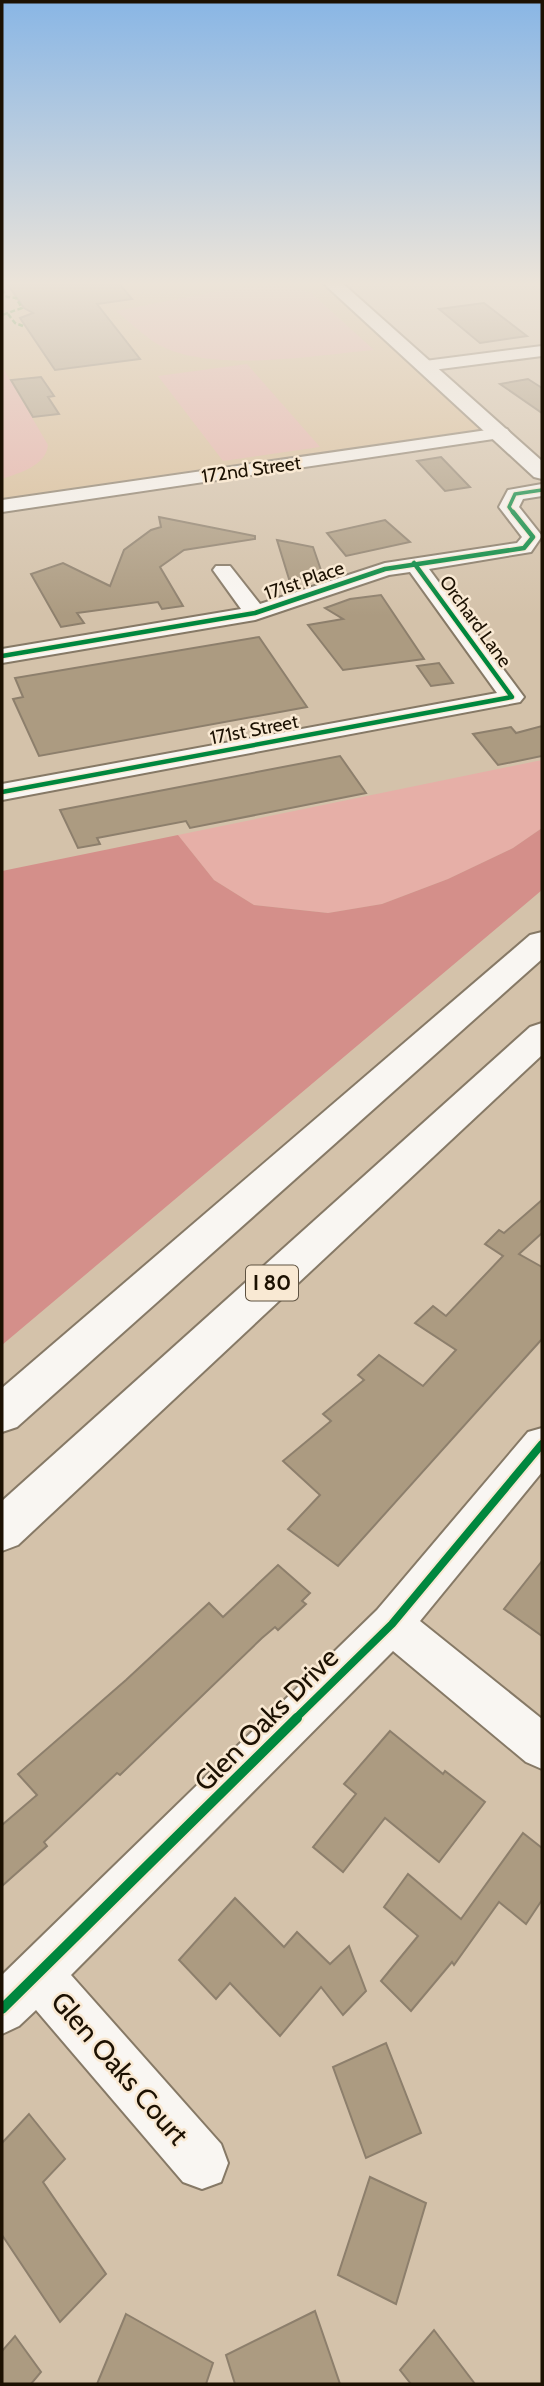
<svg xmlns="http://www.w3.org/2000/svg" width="544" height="2386" font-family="Cabin,sans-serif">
  <rect width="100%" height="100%" fill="#d4c2aa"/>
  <!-- built -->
  <polygon fill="#d8bc96" points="2,282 319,282 481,425 482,429 469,435 2,502"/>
  <!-- green -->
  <g fill="#e6afa7">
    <path d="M276,284L310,292L374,350C315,355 205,375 154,342C141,333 128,321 116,311L224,290Z"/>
    <polygon points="247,364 320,447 223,461 158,376"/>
    <path d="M2,366L48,445C46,466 19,473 2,479Z"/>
    <polygon points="542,760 542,828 513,848 448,879 382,904 328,913 254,905 214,880 178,835"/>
  </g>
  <!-- forest -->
  <polygon fill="#d48f8a" points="542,828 542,890 2,1345 2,871 178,835 214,880 254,905 328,913 382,904 448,879 513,848"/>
  <!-- building -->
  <g fill="#ac9b81" stroke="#8d7f6c" stroke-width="2">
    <polygon points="6,282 118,282 132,299 97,304 140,359 55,370 20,318 33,313 24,308"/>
    <polygon points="484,303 527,336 480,343 439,309"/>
    <polygon points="41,377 54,396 48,397 59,414 33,417 11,380"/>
    <polygon points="528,379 542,388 542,413 500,384"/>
    <polygon points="441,457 470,487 445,491 417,461"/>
    <polygon points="159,517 255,536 255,539 184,550 160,567 183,606 162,609 158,602 77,613 84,623 61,627 31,574 63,563 110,586 124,550 151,530 161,527"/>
    <polygon points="385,520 410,542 346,556 327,533"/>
    <polygon points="277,540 313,547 323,576 289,579"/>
    <polygon points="381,595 424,659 343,670 308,625 343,619 325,608 350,599"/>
    <polygon points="259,637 307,707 39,756 13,699 23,697 15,678"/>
    <polygon points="439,663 453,683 431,686 417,666"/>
    <polygon points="542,726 542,756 498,765 473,734 511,727 516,733"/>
    <polygon points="340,756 366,793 190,828 186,821 97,838 100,844 78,848 60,810"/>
    <polygon points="542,1200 542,1233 519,1254 542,1267 542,1339 338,1566 288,1529 320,1495 283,1461 331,1421 323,1414 364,1380 358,1375 379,1355 423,1386 456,1350 415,1323 433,1306 446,1316 503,1256 485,1244 499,1230 504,1233"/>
    <polygon points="542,1561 542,1636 504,1609"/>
    <polygon points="278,1565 310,1593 302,1601 306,1604 278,1630 275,1627 262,1638 120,1775 117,1773 44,1842 47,1846 2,1886 2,1825 37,1795 18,1774 126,1680 209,1603 223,1617"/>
    <polygon points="390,1731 443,1774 445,1771 485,1802 439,1862 385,1818 343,1872 313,1847 356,1794 344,1784"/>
    <polygon points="523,1833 542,1848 542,1900 526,1924 499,1902 454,1965 452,1962 411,2011 381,1981 418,1936 384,1907 408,1874 461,1919"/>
    <polygon points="235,1898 284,1947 297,1932 330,1964 349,1946 366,1991 343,2015 321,1987 280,2036 230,1983 216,1999 179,1960"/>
    <polygon points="386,2043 421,2133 366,2158 333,2067"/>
    <polygon points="29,2114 65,2159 43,2182 106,2274 60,2322 2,2235 2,2143"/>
    <polygon points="370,2177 426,2203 396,2304 338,2275"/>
    <polygon points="315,2311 340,2384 235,2384 226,2355"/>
    <polygon points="126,2314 213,2363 206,2384 97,2384"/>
    <polygon points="434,2330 475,2384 411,2384 400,2370"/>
    <polygon points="15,2336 41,2372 31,2384 2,2384 2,2351"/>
  </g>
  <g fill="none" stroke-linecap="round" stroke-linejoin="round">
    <!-- minor casing -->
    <g stroke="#867966" stroke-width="4">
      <g id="minor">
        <polygon points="542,346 542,356 425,371 417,366 425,361"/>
        <polygon points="501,428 507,429 510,433 507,437 2,512 2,500"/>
        <polygon points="542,484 542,496 523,499 519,507 542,536 531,552 429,569 524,697 520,702 2,800 2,784 497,693 410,572 389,575 255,620 2,663 2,649 241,609 213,570 216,566 230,566 260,604 385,563 517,543 522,537 499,507 508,490"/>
        <polygon points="542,1428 542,1472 420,1621 542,1719 542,1769 526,1762 393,1651 71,1975 221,2144 228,2163 221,2182 202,2189 183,2182 36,2010 19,2026 2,2034 2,1975 377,1610 528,1432"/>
      </g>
    </g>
    <!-- major casing -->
    <g stroke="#867966" stroke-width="4">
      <polygon id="major" points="322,282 341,282 542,461 542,479 534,477"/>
    </g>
    <!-- highway casing -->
    <g stroke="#867966" stroke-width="4">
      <g id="highway">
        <polygon points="542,932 542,959 17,1427 2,1432 2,1388 530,935"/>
        <polygon points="542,1023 542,1055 18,1545 2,1551 2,1501 530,1027"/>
      </g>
    </g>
    <!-- minor -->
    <use href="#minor" fill="#f9f6f2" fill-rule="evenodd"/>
    <!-- major -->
    <use href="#major" fill="#f9f6f2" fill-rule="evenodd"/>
    <!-- highway -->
    <use href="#highway" fill="#f9f6f2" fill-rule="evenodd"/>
    <!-- quiet -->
    <g stroke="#498f36" stroke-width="2.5" stroke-dasharray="5 2.5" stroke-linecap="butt">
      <polyline points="2,289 7,297 16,298 22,308 2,315"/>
      <polyline points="8,314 15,323 23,326"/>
    </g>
    <!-- cycleway-far3 casing -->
    <g stroke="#f9e9d3" stroke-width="6">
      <polyline id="cycleway-far3" points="514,514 509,507 515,494 542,490"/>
    </g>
    <!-- cycleway-far2 casing -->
    <g stroke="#f9e9d3" stroke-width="7">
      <g id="cycleway-far2">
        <polyline points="2,656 255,613 385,569 524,548 533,537 513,512"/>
        <polyline points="2,792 512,697 414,563"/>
      </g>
    </g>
    <!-- cycleway-far1 casing -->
    <g stroke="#f9e9d3" stroke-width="12">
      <polyline id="cycleway-far1" points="295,1719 392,1624 542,1444"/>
    </g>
    <!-- cycleway casing -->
    <g stroke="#f9e9d3" stroke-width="15">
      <polyline id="cycleway" points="2,2009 297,1718"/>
    </g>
    <!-- cycleway-far3 -->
    <use href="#cycleway-far3" stroke="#00873e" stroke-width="3.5"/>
    <!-- cycleway-far2 -->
    <use href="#cycleway-far2" stroke="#00873e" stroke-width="4.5"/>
    <!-- cycleway-far1 -->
    <use href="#cycleway-far1" stroke="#00873e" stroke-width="8"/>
    <!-- cycleway -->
    <use href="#cycleway" stroke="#00873e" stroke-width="10"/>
  </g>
  <!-- sky -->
  <linearGradient id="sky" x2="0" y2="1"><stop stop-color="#89b6e5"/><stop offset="0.46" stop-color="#ece4d9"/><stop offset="1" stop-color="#ece4d9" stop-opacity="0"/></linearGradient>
  <rect width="544" height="616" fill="url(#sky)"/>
  <g text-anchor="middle" stroke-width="5" stroke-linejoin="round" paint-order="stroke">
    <!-- far-street labels -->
    <g font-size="19" fill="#1c1102" stroke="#f9e9d3">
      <text transform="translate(251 469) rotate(-8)" y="7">172nd Street</text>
      <text transform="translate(304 580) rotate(-19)" y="7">171st Place</text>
      <text transform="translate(476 621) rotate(54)" y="7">Orchard Lane</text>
      <text transform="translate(254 729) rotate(-11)" y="7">171st Street</text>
    </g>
    <!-- shield labels -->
    <rect fill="#f9e9d3" stroke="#5e5241" stroke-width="2" x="246" y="1265.5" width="52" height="35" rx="5"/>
    <g font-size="21" font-weight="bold" fill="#1c1102">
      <text x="272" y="1290">I 80</text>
    </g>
    <!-- near-street labels -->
    <g font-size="28" fill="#1c1102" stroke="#f9e9d3">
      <text transform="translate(266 1719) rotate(-45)" y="10">Glen Oaks Drive</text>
      <text transform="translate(120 2068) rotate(49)" y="10">Glen Oaks Court</text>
    </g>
  </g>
  <!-- border -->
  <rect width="544" height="2386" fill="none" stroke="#1c1102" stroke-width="7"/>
</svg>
